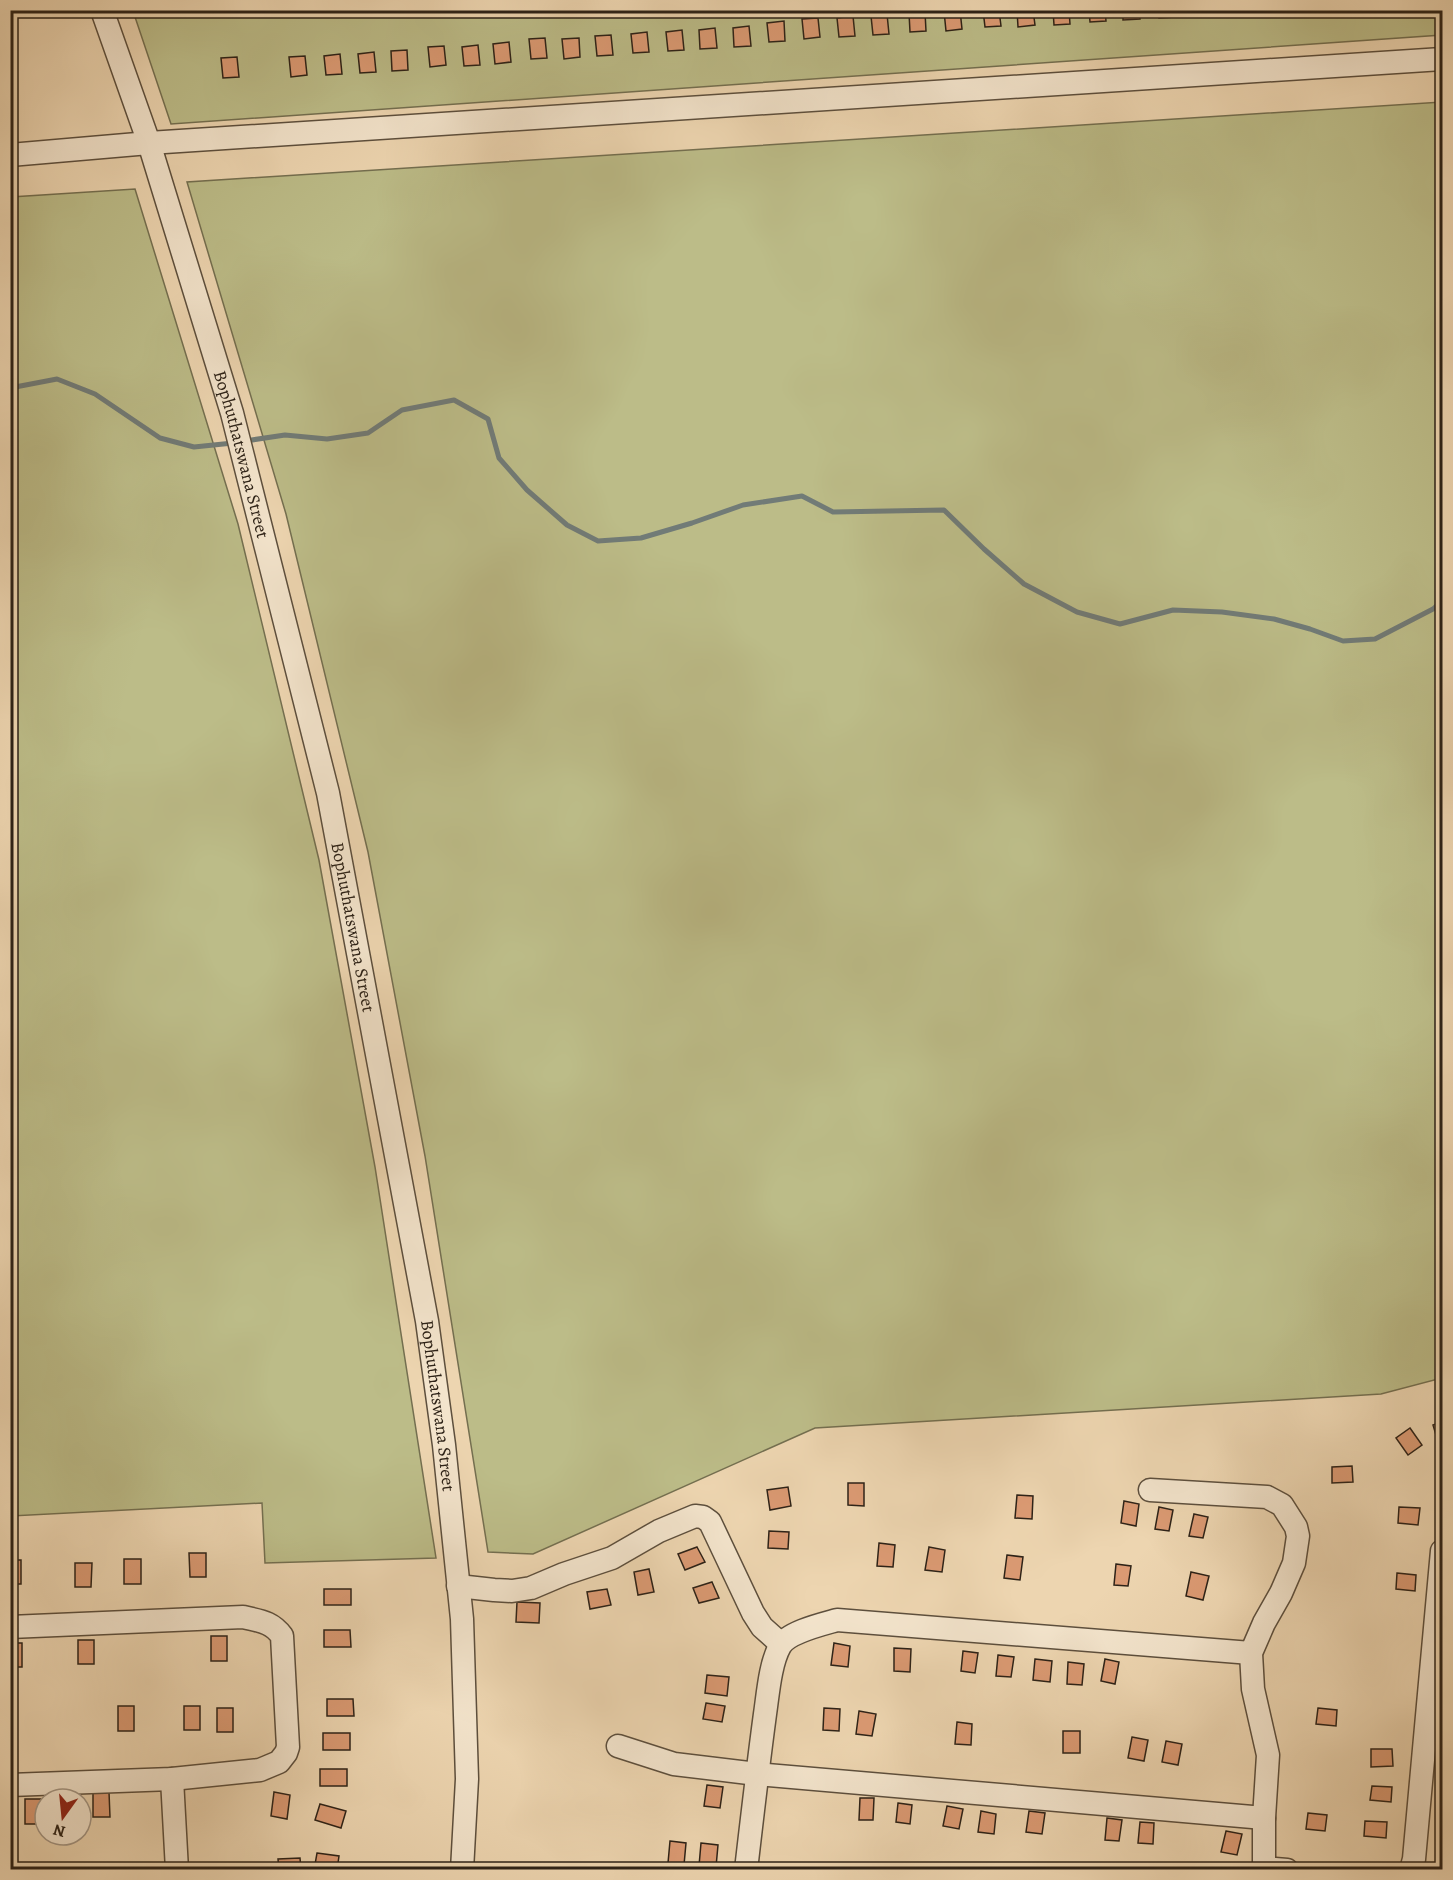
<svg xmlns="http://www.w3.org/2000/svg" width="1453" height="1880" font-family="Alegreya,serif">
  <rect width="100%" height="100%" fill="#edd5b0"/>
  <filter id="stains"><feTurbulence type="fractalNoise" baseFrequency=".00333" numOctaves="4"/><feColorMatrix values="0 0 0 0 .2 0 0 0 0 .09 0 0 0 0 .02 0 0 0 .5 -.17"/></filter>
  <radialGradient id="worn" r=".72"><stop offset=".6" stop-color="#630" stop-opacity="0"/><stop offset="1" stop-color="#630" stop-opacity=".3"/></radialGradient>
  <!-- green -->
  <g fill="#bcbc88" stroke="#746f50" stroke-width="1.5">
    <polygon points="1442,10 1442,35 171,124 133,11"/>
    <polygon points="1442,102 1442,1378 1381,1394 815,1428 533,1554 488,1552 425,1156 368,852 286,514 187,182"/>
    <polygon points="135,189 238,524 319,860 375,1167 436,1558 265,1563 262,1503 11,1516 11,197"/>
  </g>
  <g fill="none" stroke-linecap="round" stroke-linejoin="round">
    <!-- stream -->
    <g stroke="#717b77" stroke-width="5">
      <polyline points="10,388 57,379 95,394 160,438 194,447 233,443"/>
      <polyline points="245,441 285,435 327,439 368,433 402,410 454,400 488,419 499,458 527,490 567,525 598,541 641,538 692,523 743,505 802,496 833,512 944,510 984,549 1024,584 1077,612 1120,624 1173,610 1222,612 1274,619 1310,629 1343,641 1375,639 1433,609 1442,601"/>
    </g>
  </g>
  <!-- building -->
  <g fill="#db9a73" stroke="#2d2217" stroke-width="1.5">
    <polygon points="960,10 962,29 946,31 944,11"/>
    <polygon points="983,10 999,10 1001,26 985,27"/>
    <polygon points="1017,10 1033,10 1035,25 1018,27"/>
    <polygon points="1053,10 1069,10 1070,24 1054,25"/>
    <polygon points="1089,10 1105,10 1106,21 1090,22"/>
    <polygon points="1123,10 1139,10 1140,19 1123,20"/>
    <polygon points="1158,10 1174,10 1175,17 1159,18"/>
    <polygon points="925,12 926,31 910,32 909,13"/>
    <polygon points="887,14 889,34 873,35 871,16"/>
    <polygon points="853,16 855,36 839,37 837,18"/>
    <polygon points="818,18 820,37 804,39 802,19"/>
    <polygon points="784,21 785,41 769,42 767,23"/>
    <polygon points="749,26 751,46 734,47 733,28"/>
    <polygon points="715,28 717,48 700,49 699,30"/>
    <polygon points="682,30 684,50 668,51 666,32"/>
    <polygon points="647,32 649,52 633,53 631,34"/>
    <polygon points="611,35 613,55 597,56 595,36"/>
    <polygon points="545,38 547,58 531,59 529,39"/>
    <polygon points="579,38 580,57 564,59 562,39"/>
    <polygon points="509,42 511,62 495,64 493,44"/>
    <polygon points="478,45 480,65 464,66 462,47"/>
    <polygon points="444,46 446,65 430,67 428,47"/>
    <polygon points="407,50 408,70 392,71 391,51"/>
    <polygon points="374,52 376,72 360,73 358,54"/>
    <polygon points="340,54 342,74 326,75 324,56"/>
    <polygon points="305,56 307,75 291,77 289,57"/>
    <polygon points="237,57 239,77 223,78 221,58"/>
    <polygon points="1442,1422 1442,1444 1439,1445 1433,1425"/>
    <polygon points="1410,1428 1422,1445 1408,1455 1396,1438"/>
    <polygon points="1352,1466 1353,1482 1332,1483 1332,1467"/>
    <polygon points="848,1483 864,1483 864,1506 848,1505"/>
    <polygon points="788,1487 791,1506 770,1510 767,1490"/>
    <polygon points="1017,1495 1033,1496 1032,1519 1015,1518"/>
    <polygon points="1124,1501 1139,1504 1136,1526 1121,1523"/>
    <polygon points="1159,1507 1173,1510 1169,1531 1155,1529"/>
    <polygon points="1399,1507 1420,1508 1418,1525 1398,1523"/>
    <polygon points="1194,1514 1208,1517 1203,1538 1189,1536"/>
    <polygon points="769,1531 789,1532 788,1549 768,1548"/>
    <polygon points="879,1543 895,1545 893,1567 877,1566"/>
    <polygon points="697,1547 705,1562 685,1570 678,1554"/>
    <polygon points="929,1547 945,1550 942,1572 925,1570"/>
    <polygon points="189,1553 206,1553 206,1577 190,1577"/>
    <polygon points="1007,1555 1023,1557 1020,1580 1004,1578"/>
    <rect x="124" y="1559" width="17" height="25"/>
    <rect x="10" y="1560" width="11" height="24"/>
    <polygon points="75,1563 92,1563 91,1587 75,1587"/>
    <polygon points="1116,1564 1131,1566 1128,1586 1114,1585"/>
    <polygon points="649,1569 654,1592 638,1595 634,1572"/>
    <polygon points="1191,1572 1209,1576 1203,1600 1186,1596"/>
    <polygon points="1397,1573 1416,1575 1415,1591 1396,1589"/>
    <polygon points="712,1582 719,1598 699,1603 693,1588"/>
    <rect x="324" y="1589" width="27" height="16"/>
    <polygon points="607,1589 611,1605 590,1609 587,1592"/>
    <polygon points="517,1602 540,1603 539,1623 516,1622"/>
    <polygon points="324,1630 350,1630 351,1647 324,1647"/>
    <rect x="211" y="1636" width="16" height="25"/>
    <rect x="78" y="1640" width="16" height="24"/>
    <rect x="10" y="1643" width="12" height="24"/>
    <polygon points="834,1643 850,1646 848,1667 831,1665"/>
    <polygon points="894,1648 911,1649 910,1672 894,1671"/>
    <polygon points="963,1651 978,1653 975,1673 961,1671"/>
    <polygon points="998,1655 1014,1657 1011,1677 996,1676"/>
    <polygon points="1035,1659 1052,1661 1050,1682 1033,1680"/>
    <polygon points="1105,1659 1119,1662 1115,1684 1101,1681"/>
    <polygon points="1068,1662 1084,1664 1082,1685 1067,1684"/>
    <polygon points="707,1675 729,1677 727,1696 705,1693"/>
    <polygon points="327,1699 353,1699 354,1716 327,1716"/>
    <polygon points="706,1703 725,1706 722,1722 703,1719"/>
    <rect x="118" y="1706" width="16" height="25"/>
    <rect x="184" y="1706" width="16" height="24"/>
    <rect x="217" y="1708" width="16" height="24"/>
    <polygon points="824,1708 840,1709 839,1731 823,1730"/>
    <polygon points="1318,1708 1337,1710 1336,1726 1316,1724"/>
    <polygon points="859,1711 876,1714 872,1736 856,1734"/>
    <polygon points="957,1722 972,1724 971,1745 955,1744"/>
    <rect x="1063" y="1731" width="17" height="22"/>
    <rect x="323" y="1733" width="27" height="17"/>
    <polygon points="1132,1737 1148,1740 1144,1761 1128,1758"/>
    <polygon points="1166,1741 1182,1744 1178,1765 1162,1762"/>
    <polygon points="1371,1749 1392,1749 1393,1766 1371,1767"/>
    <rect x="320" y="1769" width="27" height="17"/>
    <polygon points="707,1785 723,1787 720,1808 704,1806"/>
    <polygon points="1372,1786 1392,1787 1391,1802 1370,1800"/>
    <polygon points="93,1792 109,1792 110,1817 93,1817"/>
    <polygon points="274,1792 290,1795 287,1819 271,1816"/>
    <polygon points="860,1798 874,1798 873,1820 859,1820"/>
    <rect x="25" y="1799" width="16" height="25"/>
    <polygon points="898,1803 912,1805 910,1824 896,1822"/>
    <polygon points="320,1804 346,1811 341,1828 315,1820"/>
    <polygon points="947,1806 963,1809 959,1829 943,1826"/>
    <polygon points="981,1811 996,1814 994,1834 978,1832"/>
    <polygon points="1029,1811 1045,1813 1042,1834 1026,1832"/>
    <polygon points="1308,1813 1327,1815 1325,1831 1306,1829"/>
    <polygon points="1107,1818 1122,1820 1119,1841 1105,1840"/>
    <polygon points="1365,1821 1387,1822 1386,1838 1364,1836"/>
    <polygon points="1140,1822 1154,1823 1153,1844 1138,1843"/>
    <polygon points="1226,1831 1242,1834 1237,1855 1221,1852"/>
    <polygon points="670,1841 686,1843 684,1865 668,1863"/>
    <polygon points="701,1843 718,1845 716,1867 699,1866"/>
    <polygon points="317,1853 339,1856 337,1870 314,1870"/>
    <polygon points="300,1858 301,1870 279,1870 278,1859"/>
  </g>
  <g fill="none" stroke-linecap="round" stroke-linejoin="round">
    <!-- minor casing -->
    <g stroke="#5d4f3d" stroke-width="25">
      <g id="minor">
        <path id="s1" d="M102,10L149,143L232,413L328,793L427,1321L444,1445L462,1619L467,1779L462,1870"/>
        <polyline points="10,155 149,143 1442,59"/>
        <polyline points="1150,1490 1267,1497 1282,1505 1296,1527 1298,1536 1294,1563 1281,1593 1264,1623 1251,1653 1253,1689 1268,1755 1264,1818 1264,1870"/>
        <polyline points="458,1586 494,1590 512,1591 531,1588 564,1574 612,1558 659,1531 695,1516 703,1517 710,1522 753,1613 762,1627 781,1644"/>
        <path d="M10,1627L243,1617C259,1621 271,1621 282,1636L288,1747L286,1753L279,1762L260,1770L172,1779L10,1785"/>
        <polyline points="618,1746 674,1764 757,1774 1264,1818"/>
        <polyline points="172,1779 177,1870"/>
        <polyline points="1264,1868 1287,1870"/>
        <path d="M746,1870C752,1818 758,1766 765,1714C768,1694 770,1664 780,1646C788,1632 823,1624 837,1620L1251,1653"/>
        <polyline points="1411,1870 1414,1859 1442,1551"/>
      </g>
    </g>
    <!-- minor -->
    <use href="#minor" stroke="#f3e4cc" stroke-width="22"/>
  </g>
  <g text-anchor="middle" stroke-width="4.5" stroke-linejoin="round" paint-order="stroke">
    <!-- street labels -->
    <g font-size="18" fill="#2d2217" stroke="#f3e4cc">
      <text dy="6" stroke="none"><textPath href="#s1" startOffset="466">Bophuthatswana Street</textPath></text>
      <text dy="6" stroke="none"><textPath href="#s1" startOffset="952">Bophuthatswana Street</textPath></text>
      <text dy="6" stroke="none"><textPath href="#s1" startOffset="1438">Bophuthatswana Street</textPath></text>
    </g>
  </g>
  <!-- margin -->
  <rect width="1453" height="1880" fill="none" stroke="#edd5b0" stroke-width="36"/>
  <rect x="12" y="12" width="1429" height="1856" fill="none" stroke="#2d2217" stroke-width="3"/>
  <rect x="18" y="18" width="1417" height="1844" fill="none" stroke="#2d2217" stroke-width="1.5"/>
  <!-- north arrow -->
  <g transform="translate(63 1817) rotate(195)"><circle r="28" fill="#f3e4cc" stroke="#a49684" stroke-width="1.5"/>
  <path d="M0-4.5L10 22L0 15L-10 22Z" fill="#8f2418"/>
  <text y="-9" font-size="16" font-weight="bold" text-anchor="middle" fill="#2d2217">N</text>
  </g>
  <rect width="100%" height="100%" filter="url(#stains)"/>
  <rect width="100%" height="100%" fill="url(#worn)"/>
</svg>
